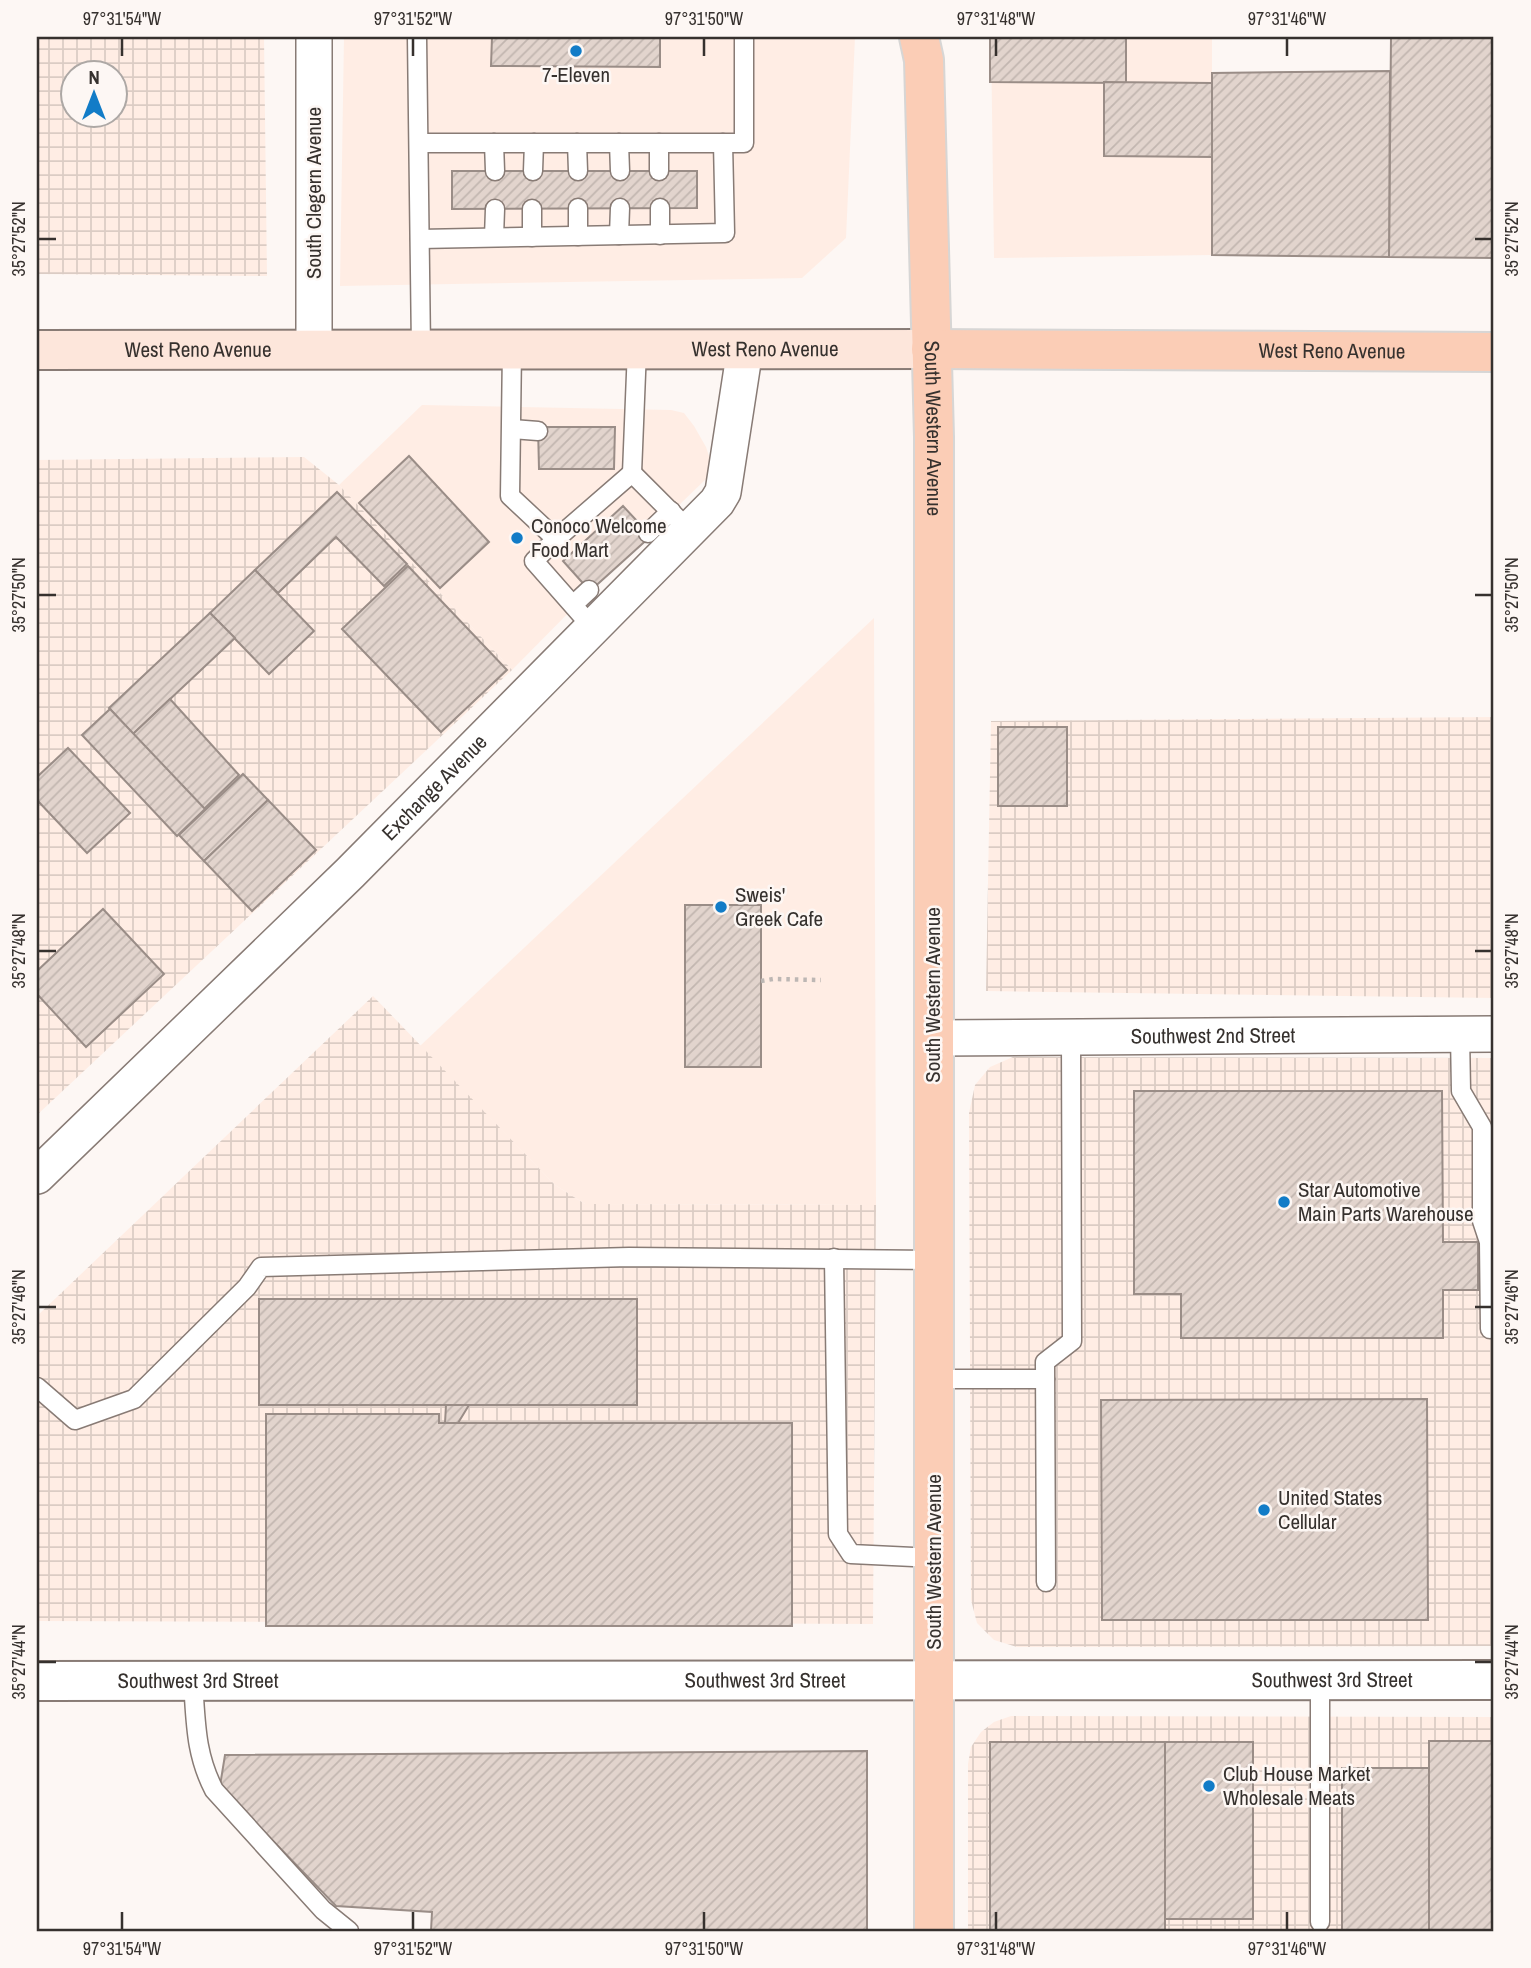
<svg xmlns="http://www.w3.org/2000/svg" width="1531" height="1968" font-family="'Archivo Narrow',sans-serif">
  <defs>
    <pattern id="industrial-grid" width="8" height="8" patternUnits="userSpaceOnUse" patternTransform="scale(1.75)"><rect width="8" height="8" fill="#ffede4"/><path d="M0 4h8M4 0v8" fill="none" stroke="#dbccc4"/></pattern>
    <pattern id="building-hatch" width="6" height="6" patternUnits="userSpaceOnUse" patternTransform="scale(1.75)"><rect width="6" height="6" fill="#e2d4cd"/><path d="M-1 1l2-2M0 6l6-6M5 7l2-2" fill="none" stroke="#c2b6b0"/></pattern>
  </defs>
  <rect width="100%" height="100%" fill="#fdf7f4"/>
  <!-- built -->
  <g fill="#ffede4">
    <polygon points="344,37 855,37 846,238 802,278 340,286"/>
    <polygon points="991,37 1212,37 1212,255 994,258"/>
    <polygon points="422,405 671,410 684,413 694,426 706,447 710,459 710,468 706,479 590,591 512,670 339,485"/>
    <polygon points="874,618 876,1205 585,1204 555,1185 420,1046"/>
  </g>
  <!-- industrial -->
  <g fill="url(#industrial-grid)" fill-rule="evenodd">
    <path d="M37,37H264L267,276L37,274ZM74,74H116V116H74Z"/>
    <polygon points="304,457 339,485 512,670 37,1115 37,460"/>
    <polygon points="1494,717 1494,998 986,991 991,721"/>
    <polygon points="373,996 555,1185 585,1204 876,1205 873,1624 37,1621 37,1316"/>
    <polygon points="1013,1057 1494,1058 1494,1646 1017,1647 994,1640 977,1623 971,1600 969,1113 975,1085 990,1067"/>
    <polygon points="1011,1716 1494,1717 1494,1931 968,1931 968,1764 971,1747 981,1732 994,1722"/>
  </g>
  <!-- building -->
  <g fill="url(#building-hatch)" stroke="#9a8d87" stroke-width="2">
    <polygon points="492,37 660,37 660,67 491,66"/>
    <polygon points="990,37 1126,37 1126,83 990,82"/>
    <polygon points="1391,37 1494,37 1494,258 1389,257"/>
    <polygon points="1390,71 1389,257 1212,255 1212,73"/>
    <polygon points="1104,82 1212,83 1212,157 1104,156"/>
    <polygon points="452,171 697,171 697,208 452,209"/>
    <polygon points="538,427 615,427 614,469 539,469"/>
    <polygon points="409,456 489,542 440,588 359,503"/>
    <polygon points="337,492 407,564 384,586 336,537 278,593 255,570"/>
    <polygon points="623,506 651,536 590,591 563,561"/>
    <polygon points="408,566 507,670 441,732 342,629"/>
    <polygon points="255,570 314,631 269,674 210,613"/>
    <polygon points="210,613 235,638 133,734 109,708"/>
    <polygon points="170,699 239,775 204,809 133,734"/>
    <polygon points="110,709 205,809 177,836 82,735"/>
    <rect x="998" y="727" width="69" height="79"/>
    <polygon points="68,748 130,813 87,853 37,800 37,777"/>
    <polygon points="243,774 268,800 204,861 179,835"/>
    <polygon points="268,800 316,850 252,911 204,861"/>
    <rect x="685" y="905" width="76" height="162"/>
    <polygon points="103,909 164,974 86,1047 37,994 37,971"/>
    <polygon points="1134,1091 1442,1091 1443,1242 1478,1242 1478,1290 1443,1290 1443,1338 1181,1338 1181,1294 1134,1294"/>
    <rect x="259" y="1299" width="378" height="106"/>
    <polygon points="1427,1399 1428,1620 1102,1620 1101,1400"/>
    <polygon points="446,1405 469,1405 458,1423 445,1423"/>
    <polygon points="266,1414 439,1414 439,1423 792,1423 792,1626 266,1626"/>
    <rect x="1429" y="1741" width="65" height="190"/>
    <rect x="990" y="1742" width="175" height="189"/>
    <rect x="1165" y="1742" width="88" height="177"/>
    <polygon points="867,1751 867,1931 431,1931 432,1912 336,1906 220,1786 225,1755"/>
    <rect x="1342" y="1768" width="87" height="163"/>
  </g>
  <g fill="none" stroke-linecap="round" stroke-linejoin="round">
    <!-- service casing -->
    <g stroke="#887b75" stroke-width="21">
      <g id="service">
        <polyline points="417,37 421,349"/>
        <polyline points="419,143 744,143 744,37"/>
        <polyline points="494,143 495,171"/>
        <polyline points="577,143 578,171"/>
        <polyline points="619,143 620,171"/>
        <polyline points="659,143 659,171"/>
        <polyline points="533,171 534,143"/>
        <polyline points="578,208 578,236"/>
        <polyline points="660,208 660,235"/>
        <polyline points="532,209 532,237"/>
        <polyline points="619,235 620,208"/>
        <polyline points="494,237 495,209"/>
        <polyline points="420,239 725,233 723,143"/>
        <polyline points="512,349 510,496 556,539 632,473 690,531"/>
        <polyline points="512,429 538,431"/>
        <polyline points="632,473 637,349"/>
        <polyline points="648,533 671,511"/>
        <polyline points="556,539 534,561 593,628"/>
        <polyline points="574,604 589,590"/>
        <polyline points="1460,1034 1461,1091 1482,1127 1482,1221 1489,1242 1490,1329"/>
        <polyline points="834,1258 838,1534 851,1554 934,1558"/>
        <polyline points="934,1379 1045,1379"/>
        <polyline points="37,1387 75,1420 134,1399 247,1287 261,1267 629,1257 934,1260"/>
        <polyline points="1046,1582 1045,1362 1072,1341 1071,1037"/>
        <polyline points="1320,1680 1320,1922"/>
        <path d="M193,1682C196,1722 195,1753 214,1790L323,1910L349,1931"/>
      </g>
    </g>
    <!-- minor casing -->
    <g stroke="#887b75" stroke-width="38">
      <g id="minor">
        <polyline points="314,37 314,350"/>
        <path id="s1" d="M933,1038L1494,1034"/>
        <path id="s2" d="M37,1176L350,873L717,502L723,492L745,349"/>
      </g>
    </g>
    <!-- tertiary casing -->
    <g stroke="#887b75" stroke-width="42">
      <g id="tertiary">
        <path id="s3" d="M37,1681L1494,1680"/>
      </g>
    </g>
    <!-- secondary casing -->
    <g stroke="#887b75" stroke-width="42">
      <g id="secondary">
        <path id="s4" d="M37,350L931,349"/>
      </g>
    </g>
    <!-- primary casing -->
    <g stroke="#d7d6d5" stroke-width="42">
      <g id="primary">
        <path id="s5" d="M919,37L924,60L934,437V1931"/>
        <path id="s6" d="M931,349L1494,352"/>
      </g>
    </g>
    <!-- path -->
    <polyline stroke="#bdb7b4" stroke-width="4.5" stroke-dasharray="3.5 5" stroke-linecap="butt" points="761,981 773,979 821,980"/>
    <!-- service -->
    <use href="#service" stroke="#fff" stroke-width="18"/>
    <!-- minor -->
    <use href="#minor" stroke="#fff" stroke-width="35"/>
    <!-- tertiary -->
    <use href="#tertiary" stroke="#fff" stroke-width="38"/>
    <!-- secondary -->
    <use href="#secondary" stroke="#fde6db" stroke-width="38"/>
    <!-- primary -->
    <use href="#primary" stroke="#fbcdb6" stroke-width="38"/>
  </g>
  <!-- ticks -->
  <path fill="none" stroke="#36312e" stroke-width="2.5" d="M122,38V56M413,38V56M704,38V56M996,38V56M1287,38V56M38,239H56M1475,239H1492M38,595H56M1475,595H1492M38,951H56M1475,951H1492M38,1307H56M1475,1307H1492M38,1662H56M1475,1662H1492M122,1912V1930M413,1912V1930M704,1912V1930M996,1912V1930M1287,1912V1930"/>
  <!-- markers -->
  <g fill="#127cc7" stroke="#fdf7f4" stroke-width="2.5">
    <circle cx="576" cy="51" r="7"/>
    <circle cx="517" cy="538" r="7"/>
    <circle cx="721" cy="907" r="7"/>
    <circle cx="1284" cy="1202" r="7"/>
    <circle cx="1264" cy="1510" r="7"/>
    <circle cx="1209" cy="1786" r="7"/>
  </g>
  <g text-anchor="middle" stroke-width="5" stroke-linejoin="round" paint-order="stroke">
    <!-- poi labels -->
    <g font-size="21" fill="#36312e" stroke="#fdf7f4" text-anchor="start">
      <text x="576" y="82" text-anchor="middle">7-Eleven</text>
      <text x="531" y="533">Conoco Welcome<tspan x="531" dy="24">Food Mart</tspan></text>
      <text x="735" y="902">Sweis'<tspan x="735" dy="24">Greek Cafe</tspan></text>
      <text x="1298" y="1197">Star Automotive<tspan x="1298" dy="24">Main Parts Warehouse</tspan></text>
      <text x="1278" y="1505">United States<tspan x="1278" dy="24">Cellular</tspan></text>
      <text x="1223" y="1781">Club House Market<tspan x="1223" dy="24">Wholesale Meats</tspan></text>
    </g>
    <!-- street labels -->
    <g font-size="21" fill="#36312e" stroke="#fdf7f4">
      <text transform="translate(314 193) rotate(-90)" y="7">South Clegern Avenue</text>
      <text dy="7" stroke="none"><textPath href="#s4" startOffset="728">West Reno Avenue</textPath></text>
      <text dy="7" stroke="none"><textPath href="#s4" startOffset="161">West Reno Avenue</textPath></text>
      <text dy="7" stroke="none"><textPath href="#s6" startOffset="401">West Reno Avenue</textPath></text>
      <text dy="7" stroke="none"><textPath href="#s5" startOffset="392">South Western Avenue</textPath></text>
      <text dy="7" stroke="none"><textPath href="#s2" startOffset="556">Exchange Avenue</textPath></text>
      <text transform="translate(933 995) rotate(-90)" y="7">South Western Avenue</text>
      <text dy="7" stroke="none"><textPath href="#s1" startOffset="280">Southwest 2nd Street</textPath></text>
      <text transform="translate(934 1562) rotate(-90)" y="7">South Western Avenue</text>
      <text dy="7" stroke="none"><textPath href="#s3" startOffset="728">Southwest 3rd Street</textPath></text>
      <text dy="7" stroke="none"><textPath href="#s3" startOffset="1295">Southwest 3rd Street</textPath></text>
      <text dy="7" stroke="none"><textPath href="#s3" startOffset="161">Southwest 3rd Street</textPath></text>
    </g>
  </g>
  <!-- border -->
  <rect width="1531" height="1968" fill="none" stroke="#fdf7f4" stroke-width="77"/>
  <!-- north arrow -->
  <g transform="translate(94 94)"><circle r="33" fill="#fdf7f4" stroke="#ada8a5" stroke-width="2"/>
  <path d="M0-5L12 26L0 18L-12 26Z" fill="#127cc7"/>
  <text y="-10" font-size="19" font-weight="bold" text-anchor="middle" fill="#36312e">N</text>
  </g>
  <rect x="38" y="38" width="1454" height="1892" fill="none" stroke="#36312e" stroke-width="2.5"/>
  <g font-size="18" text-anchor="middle" fill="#36312e">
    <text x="122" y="25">97°31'54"W</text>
    <text x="413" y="25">97°31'52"W</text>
    <text x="704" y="25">97°31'50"W</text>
    <text x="996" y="25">97°31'48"W</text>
    <text x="1287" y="25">97°31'46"W</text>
    <text transform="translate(19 239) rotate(-90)" y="6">35°27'52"N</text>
    <text transform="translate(1512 239) rotate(-90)" y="6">35°27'52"N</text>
    <text transform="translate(19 595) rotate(-90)" y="6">35°27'50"N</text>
    <text transform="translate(1512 595) rotate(-90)" y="6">35°27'50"N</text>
    <text transform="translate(19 951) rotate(-90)" y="6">35°27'48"N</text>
    <text transform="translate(1512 951) rotate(-90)" y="6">35°27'48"N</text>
    <text transform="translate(19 1307) rotate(-90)" y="6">35°27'46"N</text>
    <text transform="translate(1512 1307) rotate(-90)" y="6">35°27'46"N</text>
    <text transform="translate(19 1662) rotate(-90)" y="6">35°27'44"N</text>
    <text transform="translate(1512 1662) rotate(-90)" y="6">35°27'44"N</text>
    <text x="122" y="1955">97°31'54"W</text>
    <text x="413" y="1955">97°31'52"W</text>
    <text x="704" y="1955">97°31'50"W</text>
    <text x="996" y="1955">97°31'48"W</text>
    <text x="1287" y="1955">97°31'46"W</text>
  </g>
</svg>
